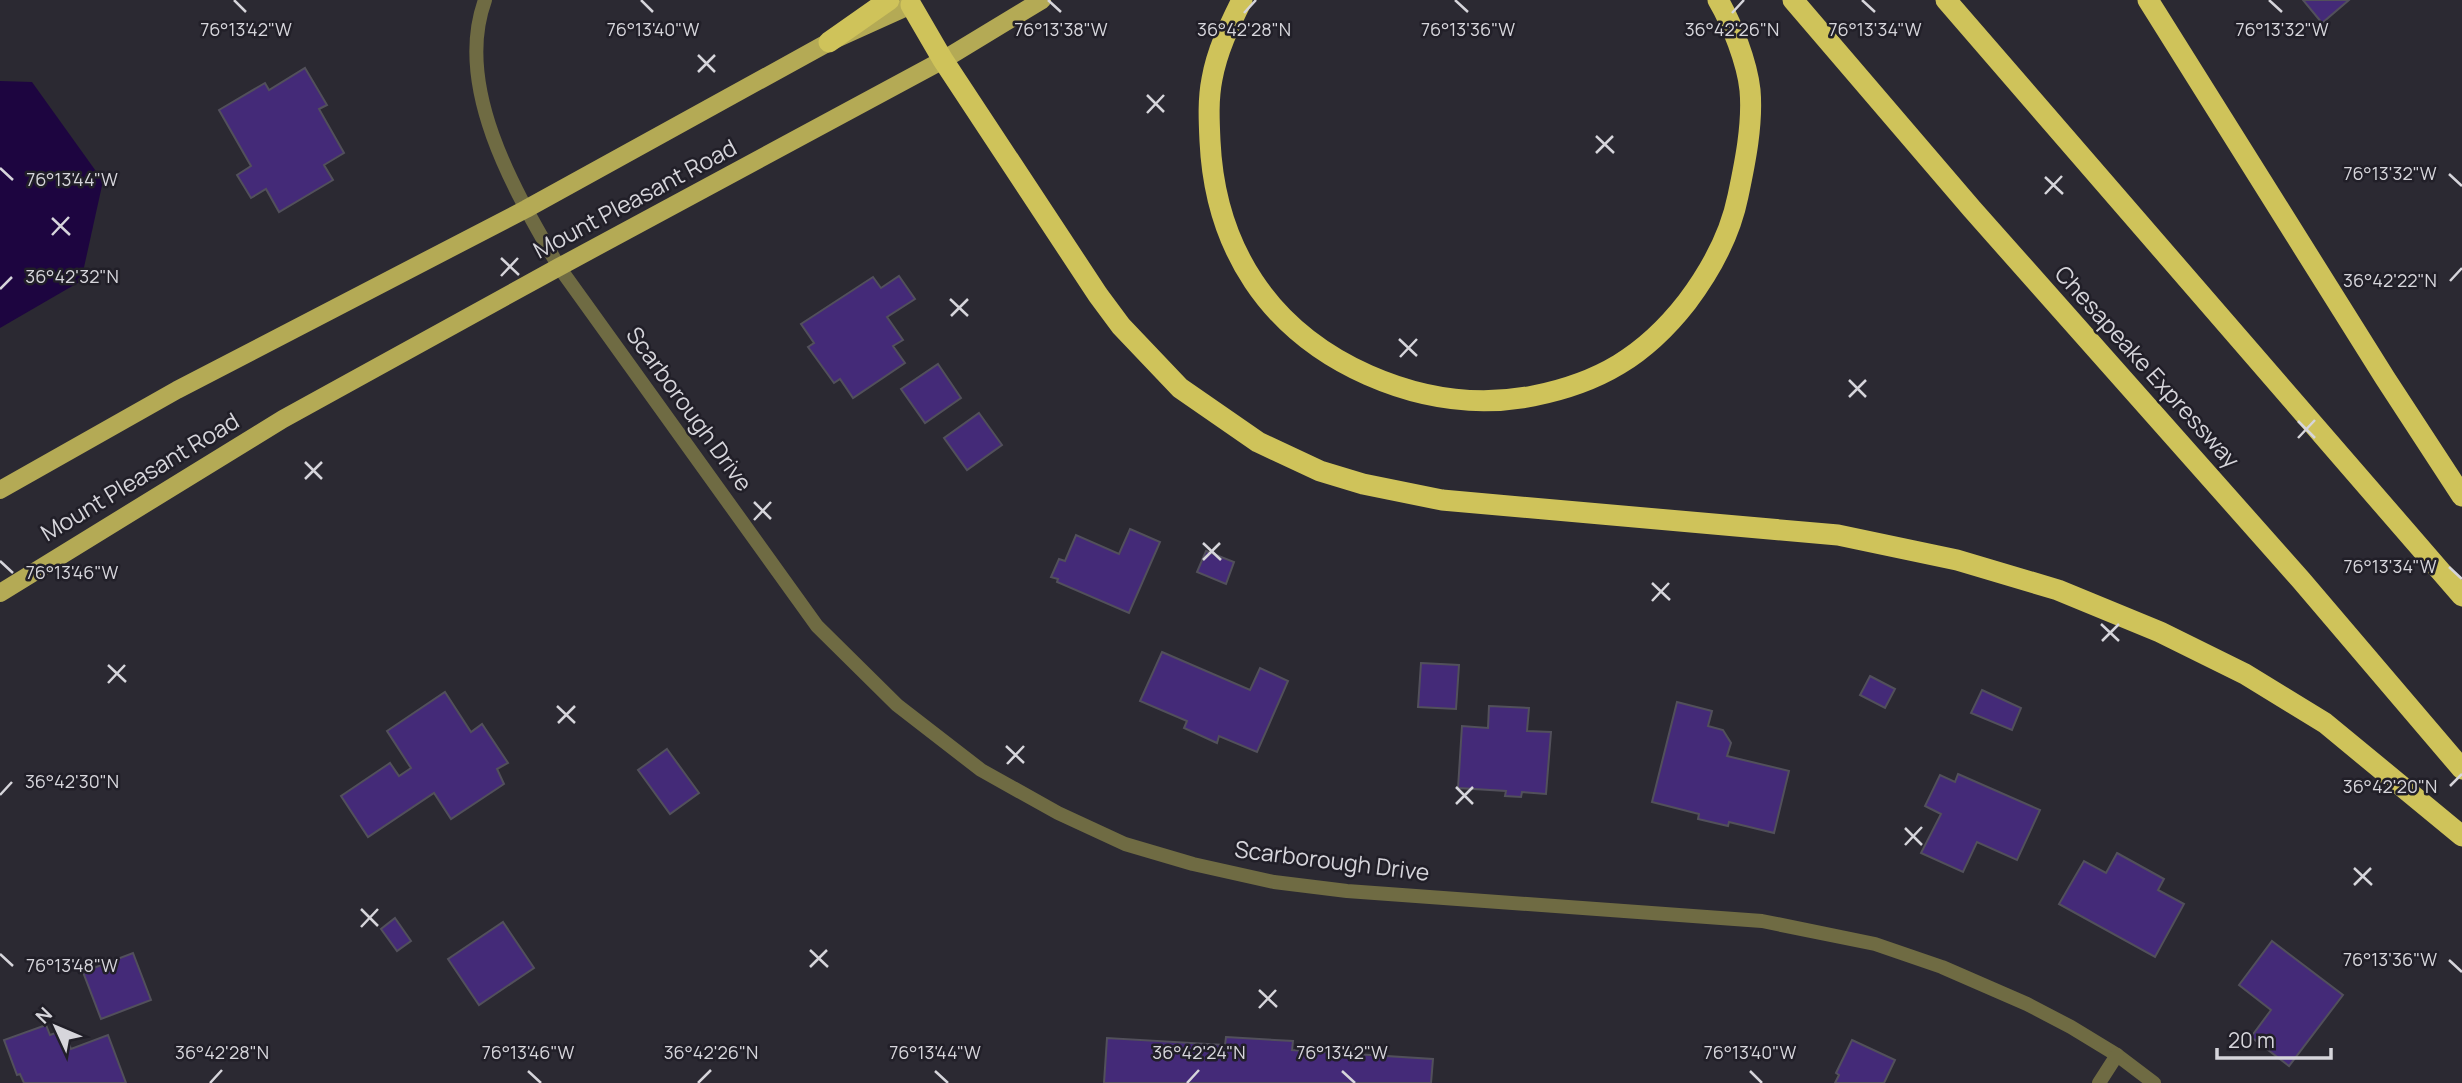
<svg xmlns="http://www.w3.org/2000/svg" width="2462" height="1083" font-family="Manrope,sans-serif">
  <rect width="100%" height="100%" fill="#2b2932"/>
  <!-- water -->
  <polygon fill="#1d0540" points="0,81 32,82 103,181 81,281 0,328"/>
  <!-- building -->
  <g fill="#442a78" stroke="#52505b" stroke-width="2">
    <polygon points="2303,0 2349,0 2322,23"/>
    <polygon points="305,68 327,105 319,109 344,153 324,165 333,180 279,212 266,189 251,198 237,175 251,166 219,110 265,83 269,90"/>
    <polygon points="899,276 915,299 887,317 903,340 893,346 905,363 853,398 840,379 834,383 808,347 814,343 801,324 873,277 881,288"/>
    <polygon points="938,364 961,398 925,423 901,389"/>
    <polygon points="979,413 1002,445 967,470 944,438"/>
    <polygon points="1130,529 1160,542 1129,613 1057,582 1058,579 1051,577 1059,559 1065,561 1076,535 1119,554"/>
    <polygon points="1206,551 1234,562 1226,584 1197,572"/>
    <polygon points="1162,652 1250,690 1260,668 1288,681 1257,752 1219,736 1217,743 1184,728 1187,721 1140,701"/>
    <polygon points="1421,663 1459,665 1456,709 1418,707"/>
    <polygon points="1870,676 1895,689 1885,708 1860,695"/>
    <polygon points="1982,690 2021,708 2012,730 1971,713"/>
    <polygon points="445,692 471,732 482,724 508,763 497,769 504,784 451,819 434,793 368,837 341,796 390,763 399,776 411,768 387,731"/>
    <polygon points="1677,702 1712,711 1708,726 1723,730 1731,743 1727,756 1789,771 1774,833 1729,822 1728,826 1698,819 1699,814 1652,802"/>
    <polygon points="1489,706 1529,708 1527,731 1551,732 1546,794 1522,792 1521,797 1505,796 1506,791 1458,788 1462,726 1488,728"/>
    <polygon points="667,749 699,793 670,814 638,770"/>
    <polygon points="1958,774 2040,810 2017,860 1977,842 1963,872 1921,853 1941,814 1925,806 1940,775 1955,782"/>
    <polygon points="2117,853 2164,879 2158,890 2184,904 2155,957 2059,904 2084,861 2106,873"/>
    <polygon points="395,918 411,941 397,951 381,929"/>
    <polygon points="503,922 534,968 479,1005 448,959"/>
    <polygon points="2272,941 2343,995 2289,1066 2251,1037 2271,1010 2239,985"/>
    <polygon points="133,953 151,1000 101,1019 83,972"/>
    <polygon points="46,1025 50,1035 64,1030 71,1049 108,1035 126,1083 24,1083 20,1074 17,1075 4,1040"/>
    <polygon points="1226,1037 1293,1041 1292,1050 1433,1059 1431,1083 1104,1083 1107,1038 1225,1045"/>
    <polygon points="1852,1040 1895,1060 1884,1083 1835,1083 1839,1075 1836,1073"/>
  </g>
  <g fill="none" stroke-linecap="round" stroke-linejoin="round">
    <!-- minor -->
    <g stroke="#6f6b43" stroke-width="14">
      <path d="M485,0C453,88 516,193 559,267L817,626L897,705L981,770L1058,813L1125,844L1193,864L1274,882L1347,891L1762,921L1875,944L1942,967L2027,1004L2071,1027L2117,1055L2154,1083"/>
      <polyline points="2099,1083 2117,1055"/>
    </g>
    <!-- primary -->
    <g stroke="#b4aa55" stroke-width="18">
      <polyline points="0,490 177,390 526,209 829,42 911,5"/>
      <polyline points="0,593 283,419 559,267 943,60 1042,0"/>
    </g>
    <!-- motorway -->
    <g stroke="#cfc35a" stroke-width="21">
      <path d="M1242,0C1229,26 1217,51 1212,79C1208,99 1209,120 1210,141C1215,248 1269,331 1368,375C1420,398 1476,407 1533,396C1599,383 1645,356 1687,302C1711,270 1730,236 1738,196C1745,163 1753,124 1750,90C1747,62 1732,24 1718,0"/>
      <polyline points="1793,0 1972,209 2301,580 2462,769"/>
      <polyline points="1946,0 2462,596"/>
      <polyline points="2148,0 2385,378 2462,496"/>
      <polyline points="911,5 943,60 1098,295 1121,326 1180,388 1258,442 1320,471 1363,484 1442,500 1838,535 1957,560 2058,590 2160,632 2245,674 2325,723 2462,836"/>
      <polyline points="829,42 889,0"/>
    </g>
  </g>
  <!-- ticks -->
  <path fill="none" stroke="#d6d5db" stroke-width="2.5" d="M234,0L246,12M641,0L653,12M1048,0L1061,12M1455,0L1468,12M1862,0L1875,12M2269,0L2282,12M1244,13L1256,0M1732,13L1744,0M698,55L715,72M698,72L715,55M1147,95L1164,112M1147,113L1164,95M1596,136L1614,153M1596,153L1613,136M0,168L13,180M2449,174L2462,186M2045,177L2063,194M2045,194L2062,176M52,218L70,235M52,235L69,217M501,258L519,275M501,276L518,258M2450,281L2462,268M0,289L12,277M950,299L968,316M951,316L968,299M1399,339L1417,356M1400,357L1417,339M1849,380L1866,397M1849,397L1866,380M2298,421L2315,438M2298,438L2315,420M305,462L322,479M305,479L322,462M754,502L771,519M754,520L771,502M1203,543L1221,560M1203,560L1220,543M0,561L13,573M2449,567L2462,579M1652,583L1670,600M1652,601L1669,583M2101,624L2119,641M2102,641L2119,624M108,665L126,682M108,683L125,665M557,706L575,723M558,723L575,706M1006,746L1024,763M1007,764L1024,746M2450,786L2462,774M1456,787L1473,804M0,795L12,782M1456,804L1473,787M1905,828L1922,845M1905,845L1922,827M2354,868L2372,885M2354,885L2371,868M361,909L378,926M361,927L378,909M810,950L828,967M0,954L13,966M2449,960L2462,972M810,967L827,950M1259,990L1277,1007M1259,1008L1276,990M528,1071L541,1083M935,1071L948,1083M1342,1071L1355,1083M1750,1071L1762,1083M210,1083L222,1070M698,1083L711,1070M1187,1083L1199,1070"/>
  <g text-anchor="middle" stroke-width="5" stroke-linejoin="round" paint-order="stroke">
    <!-- street labels -->
    <g font-size="23" fill="#d6d5db" stroke="#211f28">
      <text transform="translate(635 199) rotate(-28)" y="8">Mount Pleasant Road</text>
      <text transform="translate(2147 367) rotate(48)" y="8">Chesapeake Expressway</text>
      <text transform="translate(689 409) rotate(54)" y="8">Scarborough Drive</text>
      <text transform="translate(140 477) rotate(-31)" y="8">Mount Pleasant Road</text>
      <text transform="translate(1332 861) rotate(7)" y="8">Scarborough Drive</text>
    </g>
  </g>
  <g font-size="18" text-anchor="middle" fill="#d6d5db" stroke="#211f28" stroke-width="5" stroke-linejoin="round" paint-order="stroke">
    <text x="2282" y="36">76°13'32"W</text>
    <text x="246" y="36">76°13'42"W</text>
    <text x="653" y="36">76°13'40"W</text>
    <text x="1061" y="36">76°13'38"W</text>
    <text x="1468" y="36">76°13'36"W</text>
    <text x="1875" y="36">76°13'34"W</text>
    <text x="1244" y="36">36°42'28"N</text>
    <text x="1732" y="36">36°42'26"N</text>
    <text x="2390" y="180">76°13'32"W</text>
    <text x="72" y="186">76°13'44"W</text>
    <text x="72" y="283">36°42'32"N</text>
    <text x="2390" y="287">36°42'22"N</text>
    <text x="2390" y="573">76°13'34"W</text>
    <text x="72" y="579">76°13'46"W</text>
    <text x="72" y="788">36°42'30"N</text>
    <text x="2390" y="793">36°42'20"N</text>
    <text x="2390" y="966">76°13'36"W</text>
    <text x="72" y="972">76°13'48"W</text>
    <text x="222" y="1059">36°42'28"N</text>
    <text x="711" y="1059">36°42'26"N</text>
    <text x="1199" y="1059">36°42'24"N</text>
    <text x="528" y="1059">76°13'46"W</text>
    <text x="935" y="1059">76°13'44"W</text>
    <text x="1342" y="1059">76°13'42"W</text>
    <text x="1750" y="1059">76°13'40"W</text>
  </g>
  <!-- north arrow -->
  <g transform="translate(56 1027) rotate(314)" stroke="#211f28" stroke-width="5" paint-order="stroke">
  <path d="M0-5L12 26L0 18L-12 26Z" fill="#d6d5db"/>
  <text y="-10" font-size="19" font-weight="bold" text-anchor="middle" fill="#d6d5db">N</text>
  </g>
  <!-- scale -->
  <path d="M2217 1048v10h114v-10" fill="none" stroke="#d6d5db" stroke-width="3.5"/>
  <text x="2228" y="1048" font-size="21" fill="#d6d5db" stroke="#211f28" stroke-width="5" paint-order="stroke">20 m</text>
</svg>
